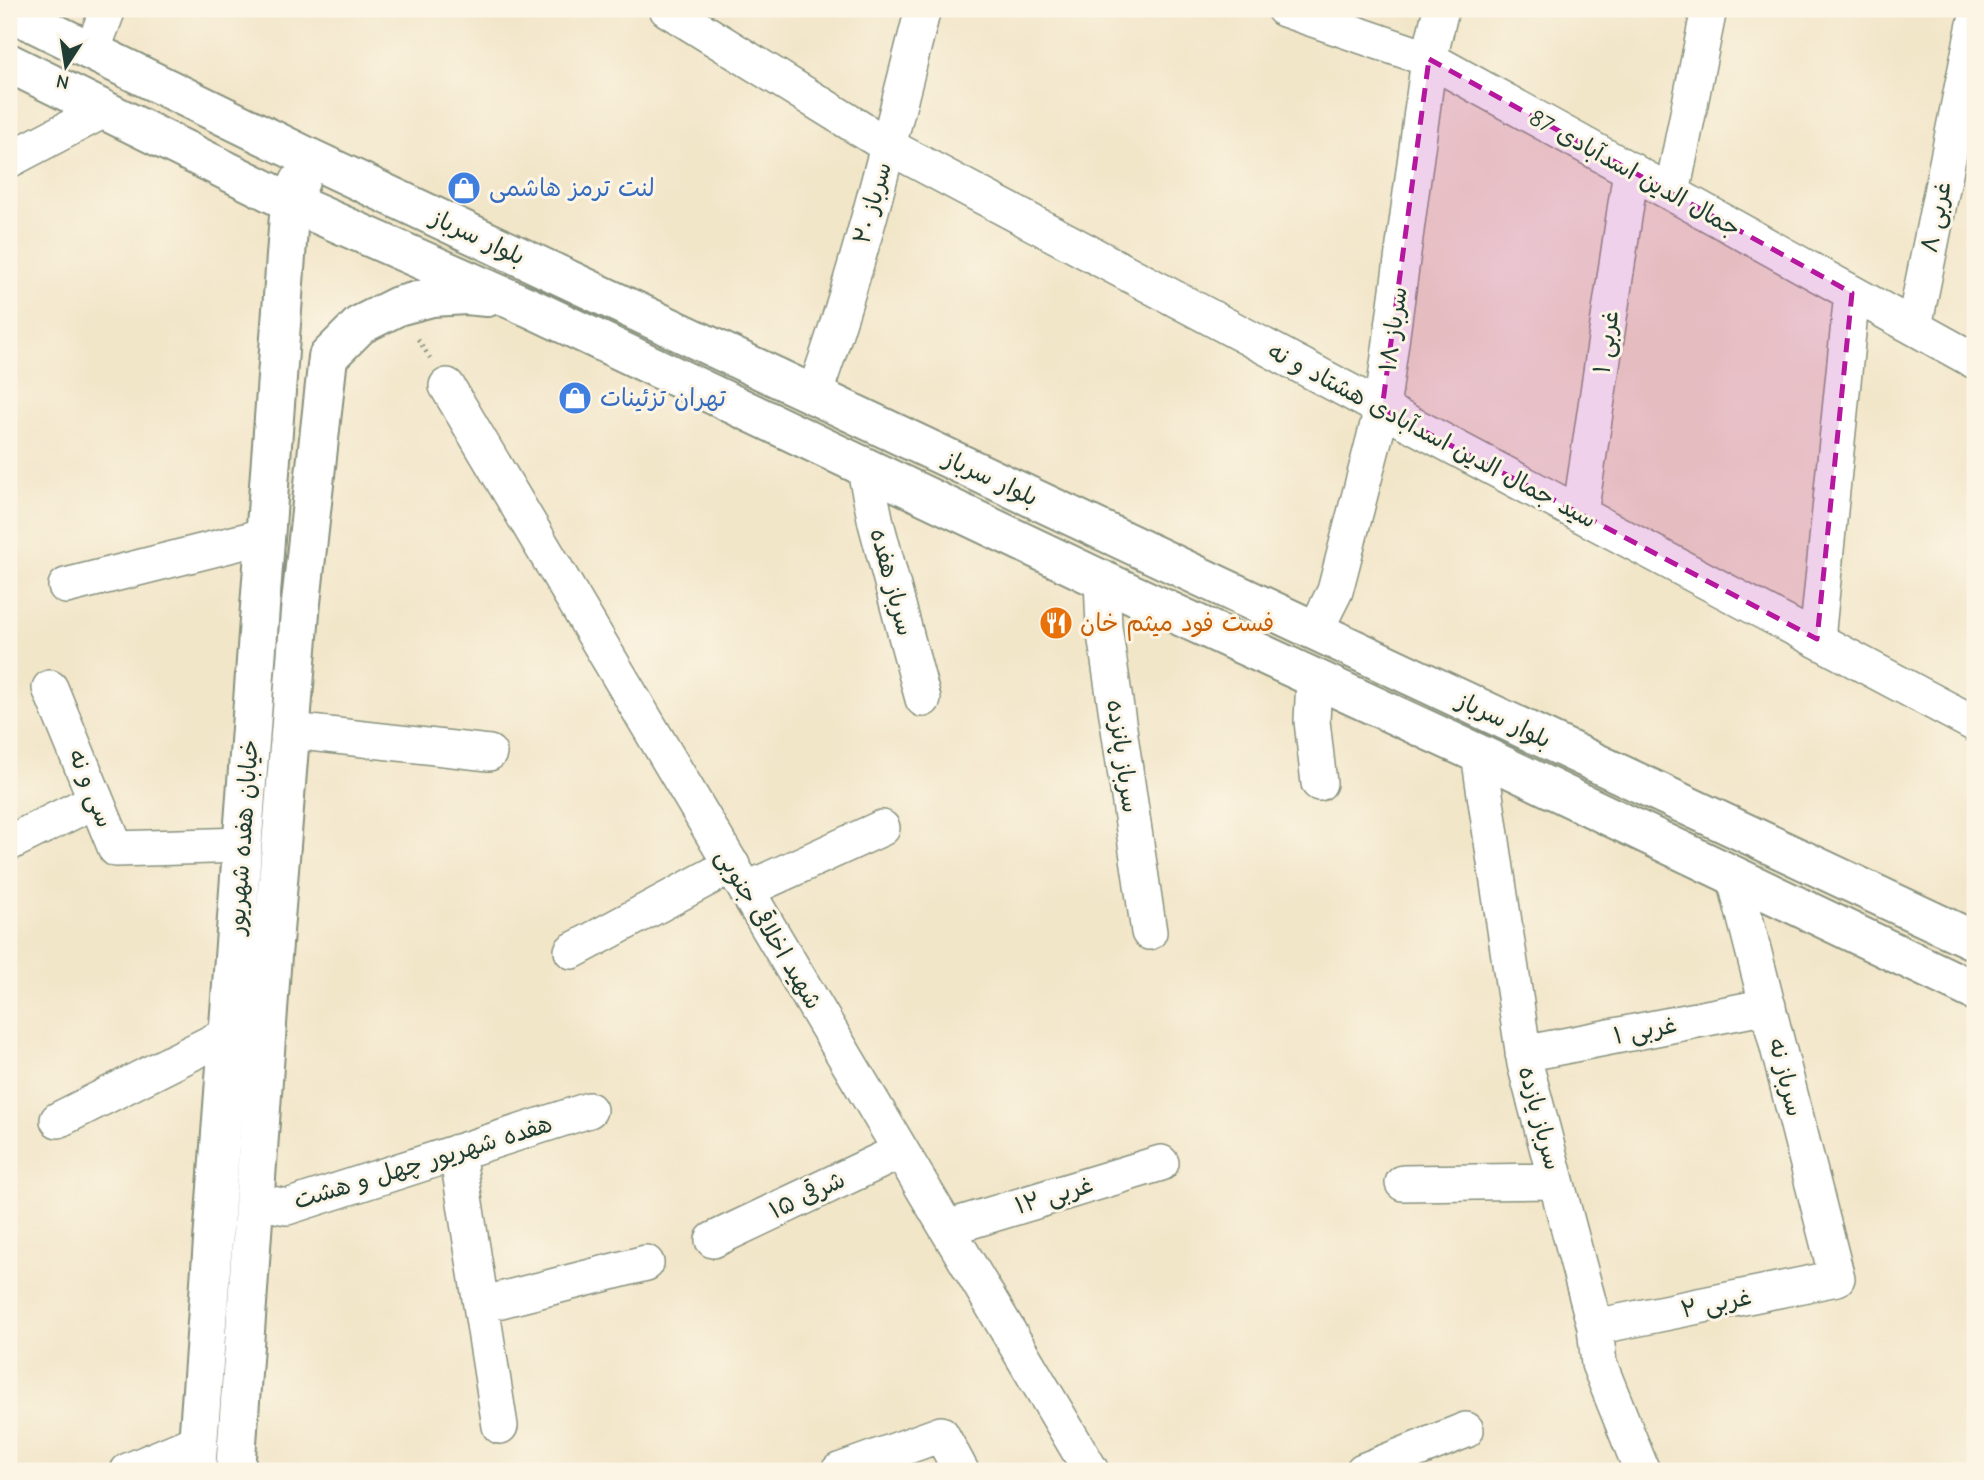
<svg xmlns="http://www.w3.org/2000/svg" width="1984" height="1480" viewBox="0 0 1984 1480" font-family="'Comic Neue','Playpen Sans Arabic',sans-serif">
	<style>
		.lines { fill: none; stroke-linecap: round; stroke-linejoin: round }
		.street-casing { stroke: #88927e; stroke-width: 38 }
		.secondary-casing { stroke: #88927e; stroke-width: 42 }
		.path { stroke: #88927e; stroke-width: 4.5; stroke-dasharray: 2 5; stroke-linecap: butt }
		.street { stroke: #fff; stroke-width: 35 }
		.secondary { stroke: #fff; stroke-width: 38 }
		.marked { fill: #b5179e; fill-opacity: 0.2; stroke: #b5179e; stroke-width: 5; stroke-dasharray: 14 9; stroke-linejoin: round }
		.labels { text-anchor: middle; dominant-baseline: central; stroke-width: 6; stroke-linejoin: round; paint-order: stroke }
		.street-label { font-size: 24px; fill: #1f3d34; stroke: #fcf5e5 }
		.shop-label { font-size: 24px; fill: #366cbe; stroke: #fcf5e5; text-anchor: start }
		.food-label { font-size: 24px; fill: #c56008; stroke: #fcf5e5; text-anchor: start }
	</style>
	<rect width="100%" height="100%" fill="#fcf5e5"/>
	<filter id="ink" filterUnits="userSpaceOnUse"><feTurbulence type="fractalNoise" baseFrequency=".0143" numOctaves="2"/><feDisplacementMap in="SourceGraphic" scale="14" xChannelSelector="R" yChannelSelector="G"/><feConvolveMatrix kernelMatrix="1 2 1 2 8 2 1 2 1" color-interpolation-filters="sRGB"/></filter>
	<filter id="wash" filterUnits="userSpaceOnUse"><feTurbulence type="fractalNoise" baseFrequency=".00686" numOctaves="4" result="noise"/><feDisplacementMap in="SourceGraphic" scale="28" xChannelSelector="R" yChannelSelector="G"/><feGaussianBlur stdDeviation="1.57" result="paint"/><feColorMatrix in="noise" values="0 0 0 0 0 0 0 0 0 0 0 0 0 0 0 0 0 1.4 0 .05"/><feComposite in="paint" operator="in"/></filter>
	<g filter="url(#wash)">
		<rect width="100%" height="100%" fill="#f2e6c9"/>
	</g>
	<g filter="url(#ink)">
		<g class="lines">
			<defs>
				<path id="street" d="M667 9 888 146 1975 724
					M1284 9 1429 59 1975 361
					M92 51 108 9
					M9 160 104 110
					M1672 193 1709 9
					M1914 327 1975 24
					M447 386 1091 1471
					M814 395C859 269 890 138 923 9
					M864 465 876 523 923 699
					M1580 514 1631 170
					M1102 580 1104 627 1149 932
					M66 586 265 536
					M1315 631 1335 591 1382 409 1429 59 1441 9
					M1817 639 1852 293
					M1314 679 1312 721 1319 783
					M50 688 116 849 243 845
					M292 731 489 753
					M1479 754 1525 1064 1595 1327 1599 1364 1642 1471
					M9 843 96 800
					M746 890 882 828
					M572 951 732 865
					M1523 1054 1768 1006
					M58 1120 229 1034
					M457 1152 500 1426
					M1403 1183 1556 1181
					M256 1201 287 1207 589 1110
					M947 1228 1161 1163
					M713 1240 901 1151
					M481 1305 646 1263
					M1595 1327 1837 1278 1734 875
					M128 1471 197 1442
					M839 1471 941 1434 961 1471
					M1363 1471 1466 1430"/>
				<path id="secondary" d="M9 11 310 158 1975 941
					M9 63 290 202 533 309 1102 580 1479 754 1975 991
					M196 1471 290 202 300 181
					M235 1471 271 968 300 612 328 357 360 325 398 306 432 297 466 295 487 297"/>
			</defs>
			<use href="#street" class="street-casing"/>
			<use href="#secondary" class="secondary-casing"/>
			<path class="path" d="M418 339 430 358"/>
			<use href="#street" class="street"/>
			<use href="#secondary" class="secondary"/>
		</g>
	</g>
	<path class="marked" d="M1429 59 1852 293 1817 639 1382 409Z"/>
	<defs>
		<symbol id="shop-disc" viewBox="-11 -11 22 22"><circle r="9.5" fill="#3f7fe0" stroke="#fcf5e5"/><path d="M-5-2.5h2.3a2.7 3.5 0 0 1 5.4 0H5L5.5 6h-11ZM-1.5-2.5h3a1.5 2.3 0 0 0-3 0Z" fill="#fff"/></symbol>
		<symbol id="restaurant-disc" viewBox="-11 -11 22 22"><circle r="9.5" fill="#e8710a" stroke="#fcf5e5"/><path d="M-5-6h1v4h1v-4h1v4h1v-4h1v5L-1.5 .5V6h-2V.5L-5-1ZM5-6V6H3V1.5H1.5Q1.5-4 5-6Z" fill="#fff"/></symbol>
	</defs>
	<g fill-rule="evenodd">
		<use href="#shop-disc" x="445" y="169" width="38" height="38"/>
		<use href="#shop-disc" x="556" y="379" width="38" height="38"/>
		<use href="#restaurant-disc" x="1037" y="604" width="38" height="38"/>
	</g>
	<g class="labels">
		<g class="street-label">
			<text transform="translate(1635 173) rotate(29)">جمال الدین اسدآبادی 87</text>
			<text transform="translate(872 203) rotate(-74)">سرباز ۲۰</text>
			<text transform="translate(1936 217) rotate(-78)">غربی ۸</text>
			<text transform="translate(478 237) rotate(25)">بلوار سرباز</text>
			<text transform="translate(1393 329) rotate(-82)">سرباز ۱۸</text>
			<text transform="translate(1606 342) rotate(-81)">غربی ۱</text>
			<text transform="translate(1432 435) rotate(28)">سید جمال الدین اسدآبادی هشتاد و نه</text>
			<text transform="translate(991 478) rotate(25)">بلوار سرباز</text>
			<text transform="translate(892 582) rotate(75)">سرباز هفده</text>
			<text transform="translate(1504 720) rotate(25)">بلوار سرباز</text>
			<text transform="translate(1123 756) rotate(82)">سرباز پانزده</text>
			<text transform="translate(91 788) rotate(68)">سی و نه</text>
			<text transform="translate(243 837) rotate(-86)">خیابان هفده شهریور</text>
			<text transform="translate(769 929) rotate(59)">شهید اخلاقی جنوبی</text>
			<text transform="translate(1645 1030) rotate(-11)">غربی ۱</text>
			<text transform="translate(1786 1077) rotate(76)">سرباز نه</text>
			<text transform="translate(1540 1118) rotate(75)">سرباز یازده</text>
			<text transform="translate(423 1162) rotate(-17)">هفده شهریور چهل و هشت</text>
			<text transform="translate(807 1195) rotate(-25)">شرقی ۱۵</text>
			<text transform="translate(1054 1195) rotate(-17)">غربی ۱۲</text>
			<text transform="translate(1716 1303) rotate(-11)">غربی ۲</text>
		</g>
		<g class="shop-label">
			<text x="489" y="188">لنت ترمز هاشمی</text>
			<text x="600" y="398">تهران تزئینات</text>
		</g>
		<g class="food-label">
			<text x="1080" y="623">فست فود میثم خان</text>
		</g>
	</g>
	<rect width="1984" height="1480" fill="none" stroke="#fcf5e5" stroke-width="35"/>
	<g transform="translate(66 66) rotate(192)" stroke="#fcf5e5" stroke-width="5" paint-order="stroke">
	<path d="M0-5L12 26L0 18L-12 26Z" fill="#1f3d34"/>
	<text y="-10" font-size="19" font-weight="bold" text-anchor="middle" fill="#1f3d34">N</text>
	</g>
</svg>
